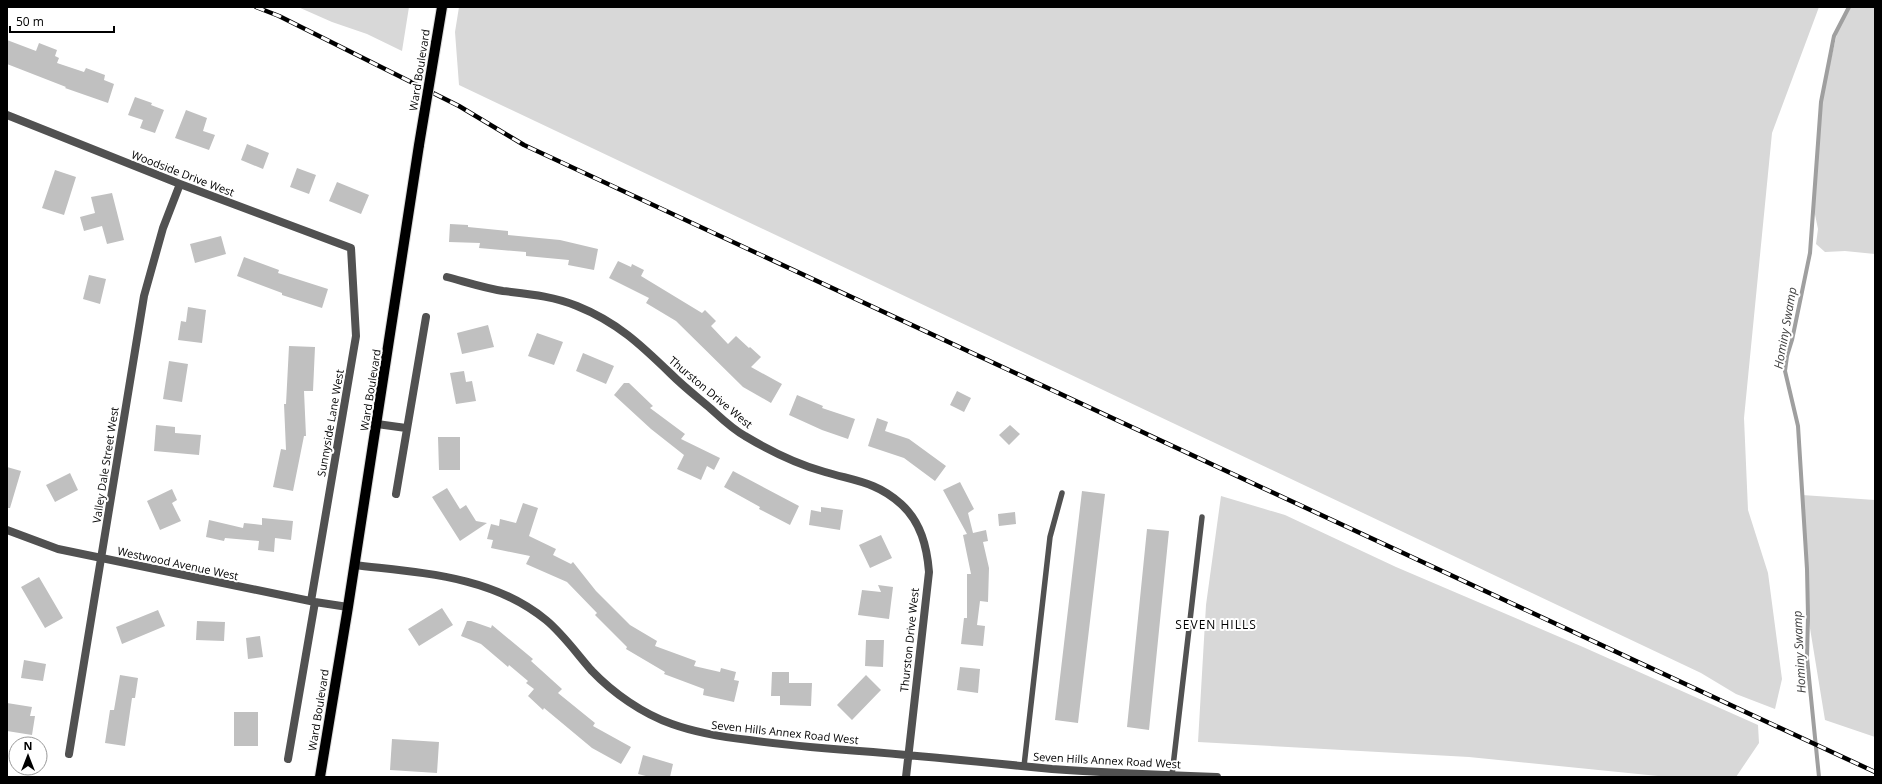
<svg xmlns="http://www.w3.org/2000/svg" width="1882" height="784" viewBox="0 0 1882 784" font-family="'Open Sans',sans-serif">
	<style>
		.green { fill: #d8d8d8 }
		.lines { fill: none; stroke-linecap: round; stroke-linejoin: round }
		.stream { stroke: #9f9f9f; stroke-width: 4 }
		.building { fill: #c0c0c0 }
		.primary-casing { stroke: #dbdbdb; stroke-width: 12 }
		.lane { stroke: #515151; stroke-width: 5.5 }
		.street { stroke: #515151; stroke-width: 8 }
		.primary { stroke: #000; stroke-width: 10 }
		.rail-casing { stroke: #000; stroke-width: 4.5 }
		.rail { stroke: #fff; stroke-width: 3; stroke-dasharray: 9; stroke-linecap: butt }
		.primary-bridge-casing { stroke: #dbdbdb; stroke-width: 12; stroke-linecap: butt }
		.primary-bridge { stroke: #000; stroke-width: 10 }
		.labels { text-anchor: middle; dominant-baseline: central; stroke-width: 4; stroke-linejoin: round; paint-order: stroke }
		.street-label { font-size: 11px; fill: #000; stroke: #fff }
		.water-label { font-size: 12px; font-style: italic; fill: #404040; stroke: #fff }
		.neighbourhood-label { font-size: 12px; letter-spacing: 1px; fill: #000; stroke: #fff }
	</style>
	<rect width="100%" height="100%" fill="#fff"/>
	<path class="green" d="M298 7H409L402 51 367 34 332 22Z
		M459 7H1819L1772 133 1744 418 1748 510 1768 573 1782 679 1775 709 1736 694 1701 673 459 85 455 32Z
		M1849 7H1875V254L1845 251 1825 252 1816 244 1818 229 1813 205 1821 102 1838 29Z
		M1802 495 1875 500V737L1825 720 1808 616Z
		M1221 496 1285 515 1396 567 1583 647 1758 725 1759 743 1736 777H1668L1469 757 1198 742 1206 605Z"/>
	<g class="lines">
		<path class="stream" d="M1819 777 1807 658 1808 616 1807 569 1798 426 1785 371 1787 356 1792 340 1810 253 1821 102 1834 36 1849 7"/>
	</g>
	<path class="building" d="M7 40 36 51 39 43 57 50 55 56 59 58 57 63 84 72 86 68 105 75 104 80 114 84 108 103 65 88 66 87 7 64Z
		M135 97 152 103 151 105 164 110 155 133 140 128 143 120 128 115Z
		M186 110 207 118 203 131 215 135 209 150 175 138Z
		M247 144 269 153 263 169 241 160Z
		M297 168 316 175 309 194 290 187Z
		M55 170 76 177 64 215 42 208Z
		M337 182 369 195 361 214 329 201Z
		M112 193 124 240 107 244 102 226 84 231 80 217 95 213 91 197Z
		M450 224 468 225V227L508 231V235L560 240 598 249 594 270 568 265 569 260 526 256V252L479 248 480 243 449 242Z
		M221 236 226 254 195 263 190 244Z
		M244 257 279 270 278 273 328 289 322 308 282 295V293L237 276Z
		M618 261 631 267 632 264 644 270 641 276 702 313 705 310 716 321 711 326 728 344 736 336 749 348 750 347 761 357 751 367 782 384 771 403 743 387 676 321 646 303 649 298 609 278Z
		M89 275 106 279 100 304 83 299Z
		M188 307 206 310 202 343 178 340 181 321 186 322Z
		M488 325 494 347 462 354 457 333Z
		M537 333 563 342 554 365 528 356Z
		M289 346 315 347 313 391H304L306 436H304L293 491 273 487 281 449 286 450 284 404H286Z
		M583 353 614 366 606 384 576 371Z
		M169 361 188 364 182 402 163 399Z
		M464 371 466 382 472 381 476 401 456 404 450 373Z
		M624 383H629L653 406 650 408 685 434 681 439 720 458 714 470 707 466 701 480 677 469 684 455 651 429 614 395Z
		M957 391 971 398 964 412 950 405Z
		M797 395 823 406 822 408 855 419 848 439 822 430 789 415Z
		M877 418 888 422 885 431 909 439 946 466 935 481 904 458 868 446Z
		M156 425 175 427V433L201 435 199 455 154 451Z
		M1010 425 1020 434 1009 445 999 435Z
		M438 437H460V470H439Z
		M7 467 21 471 10 508H7Z
		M733 471 799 506 790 525 759 509 760 507 724 487Z
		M70 473 78 490 55 502 46 485Z
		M960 482 974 509 968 513 973 533 986 530 988 541 983 542 989 568 988 602 980 601 977 625 985 626 983 646 961 644 964 618H967V574H971L963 535 967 534 943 490Z
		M447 488 460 509 466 505 476 521 487 523 460 541 432 497Z
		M172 489 177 500 172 503 181 521 160 530 147 501Z
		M1082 491 1105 494 1078 723 1055 720Z
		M523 503 538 508 529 536 556 549 553 555 571 564 573 562 596 591 630 625 657 641 655 646 696 661 694 666 720 672 721 668 736 672 734 680 739 681 734 702 703 695 704 689 664 674 665 672 626 649 627 647 595 615 597 613 567 582 526 564 530 556 491 548 493 540 487 539 491 524 499 526 500 519 516 523Z
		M821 507 843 510 840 530 809 525 811 510 821 512Z
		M1015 512 1016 524 999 526 998 514Z
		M262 518 293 521 291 540 275 538 274 552 258 550 259 541 225 538 224 541 206 537 209 520 243 528 244 523 262 525Z
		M1147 529 1169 531 1149 730 1127 727Z
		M881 535 892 558 870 568 859 545Z
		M39 577 63 618 45 628 21 587Z
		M878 585 893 587 889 619 858 615 862 590 881 592Z
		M442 608 453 625 419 646 408 629Z
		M158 610 165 626 122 644 116 627Z
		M197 621 225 622 224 641 196 640Z
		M467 621H471L491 628 492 625 533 659 531 661 562 689 558 693 595 723 593 726 631 747 621 764 592 748 544 708 543 710 528 696 534 689 526 683 528 681 509 665 508 667 481 644 461 636Z
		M260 636 263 657 248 659 246 638Z
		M866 640H884L883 667 865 666Z
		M24 660 46 664 43 681 21 678Z
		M960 667 980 669 978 693 957 690Z
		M772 672H789V683H812L811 706 780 705V696H771Z
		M120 675 138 678 135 698H132L125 746 105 743 110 710H114Z
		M866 675 881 690 852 720 837 705Z
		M7 703 32 707 30 716H35L32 735 7 731Z
		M234 712H258V746H234Z
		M392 739 439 742 437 773 390 770Z
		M643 755 673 764 670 777H650L638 774Z"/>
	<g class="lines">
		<defs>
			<path id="primary" d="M436 43 442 7
				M320 777 348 607 419 145"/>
		</defs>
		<use href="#primary" class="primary-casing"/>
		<path class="lane" d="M1024 766 1050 537 1062 493
			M1172 775 1202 517"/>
		<path class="street" d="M7 115 180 184 351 248 356 336 311 601
			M447 277C466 282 484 288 503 291 528 294 553 296 577 306 617 322 641 345 671 374 683 386 697 397 710 408 721 418 732 429 745 436 770 451 796 464 825 472 855 481 877 482 901 504 921 522 927 547 929 572L906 777
			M377 424 406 428
			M396 494 426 317
			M7 530 58 549 315 602 348 607
			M354 565C421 573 491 575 546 620 563 634 577 654 592 671 613 693 643 714 672 724 697 733 722 737 749 740 790 746 831 749 873 752 932 757 992 763 1052 769 1107 773 1162 775 1217 777
			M69 754 144 296 163 228 180 184
			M288 759 315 602"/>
		<use href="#primary" class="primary"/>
		<defs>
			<path id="rail" d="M256 7 279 16 459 106 524 145 1875 772"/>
		</defs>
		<use href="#rail" class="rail-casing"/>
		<use href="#rail" class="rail"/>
		<defs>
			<path id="primary-bridge" d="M419 145 436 43"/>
		</defs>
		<use href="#primary-bridge" class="primary-bridge-casing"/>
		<use href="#primary-bridge" class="primary-bridge"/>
	</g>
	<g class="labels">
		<g class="street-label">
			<text transform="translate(419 70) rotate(-81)">Ward Boulevard</text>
			<text transform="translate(183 173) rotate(21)">Woodside Drive West</text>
			<text transform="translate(370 390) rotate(-81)">Ward Boulevard</text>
			<text transform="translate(711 392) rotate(40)">Thurston Drive West</text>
			<text transform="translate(330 423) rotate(-80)">Sunnyside Lane West</text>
			<text transform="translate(105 465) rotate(-81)">Valley Dale Street West</text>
			<text transform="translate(178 563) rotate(12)">Westwood Avenue West</text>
			<text transform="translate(909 640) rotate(-84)">Thurston Drive West</text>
			<text transform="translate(318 710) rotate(-81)">Ward Boulevard</text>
			<text transform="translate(785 732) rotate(6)">Seven Hills Annex Road West</text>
			<text transform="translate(1107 760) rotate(3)">Seven Hills Annex Road West</text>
		</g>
		<g class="water-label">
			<text transform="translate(1785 328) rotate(-80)">Hominy Swamp</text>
			<text transform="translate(1799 652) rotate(-93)">Hominy Swamp</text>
		</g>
		<g class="neighbourhood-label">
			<text x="1216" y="624">SEVEN HILLS</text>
		</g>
	</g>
	<rect width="1882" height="784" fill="none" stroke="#000000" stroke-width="16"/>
	<g transform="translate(28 756)"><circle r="19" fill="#ffffff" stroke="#999999"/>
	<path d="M0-3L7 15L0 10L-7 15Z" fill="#000000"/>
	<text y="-6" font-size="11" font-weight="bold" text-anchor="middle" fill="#000000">N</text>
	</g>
	<path d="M10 26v6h104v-6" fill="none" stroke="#000000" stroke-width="2"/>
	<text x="16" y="26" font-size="12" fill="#000000" stroke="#ffffff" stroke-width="3" paint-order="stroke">50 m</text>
</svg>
